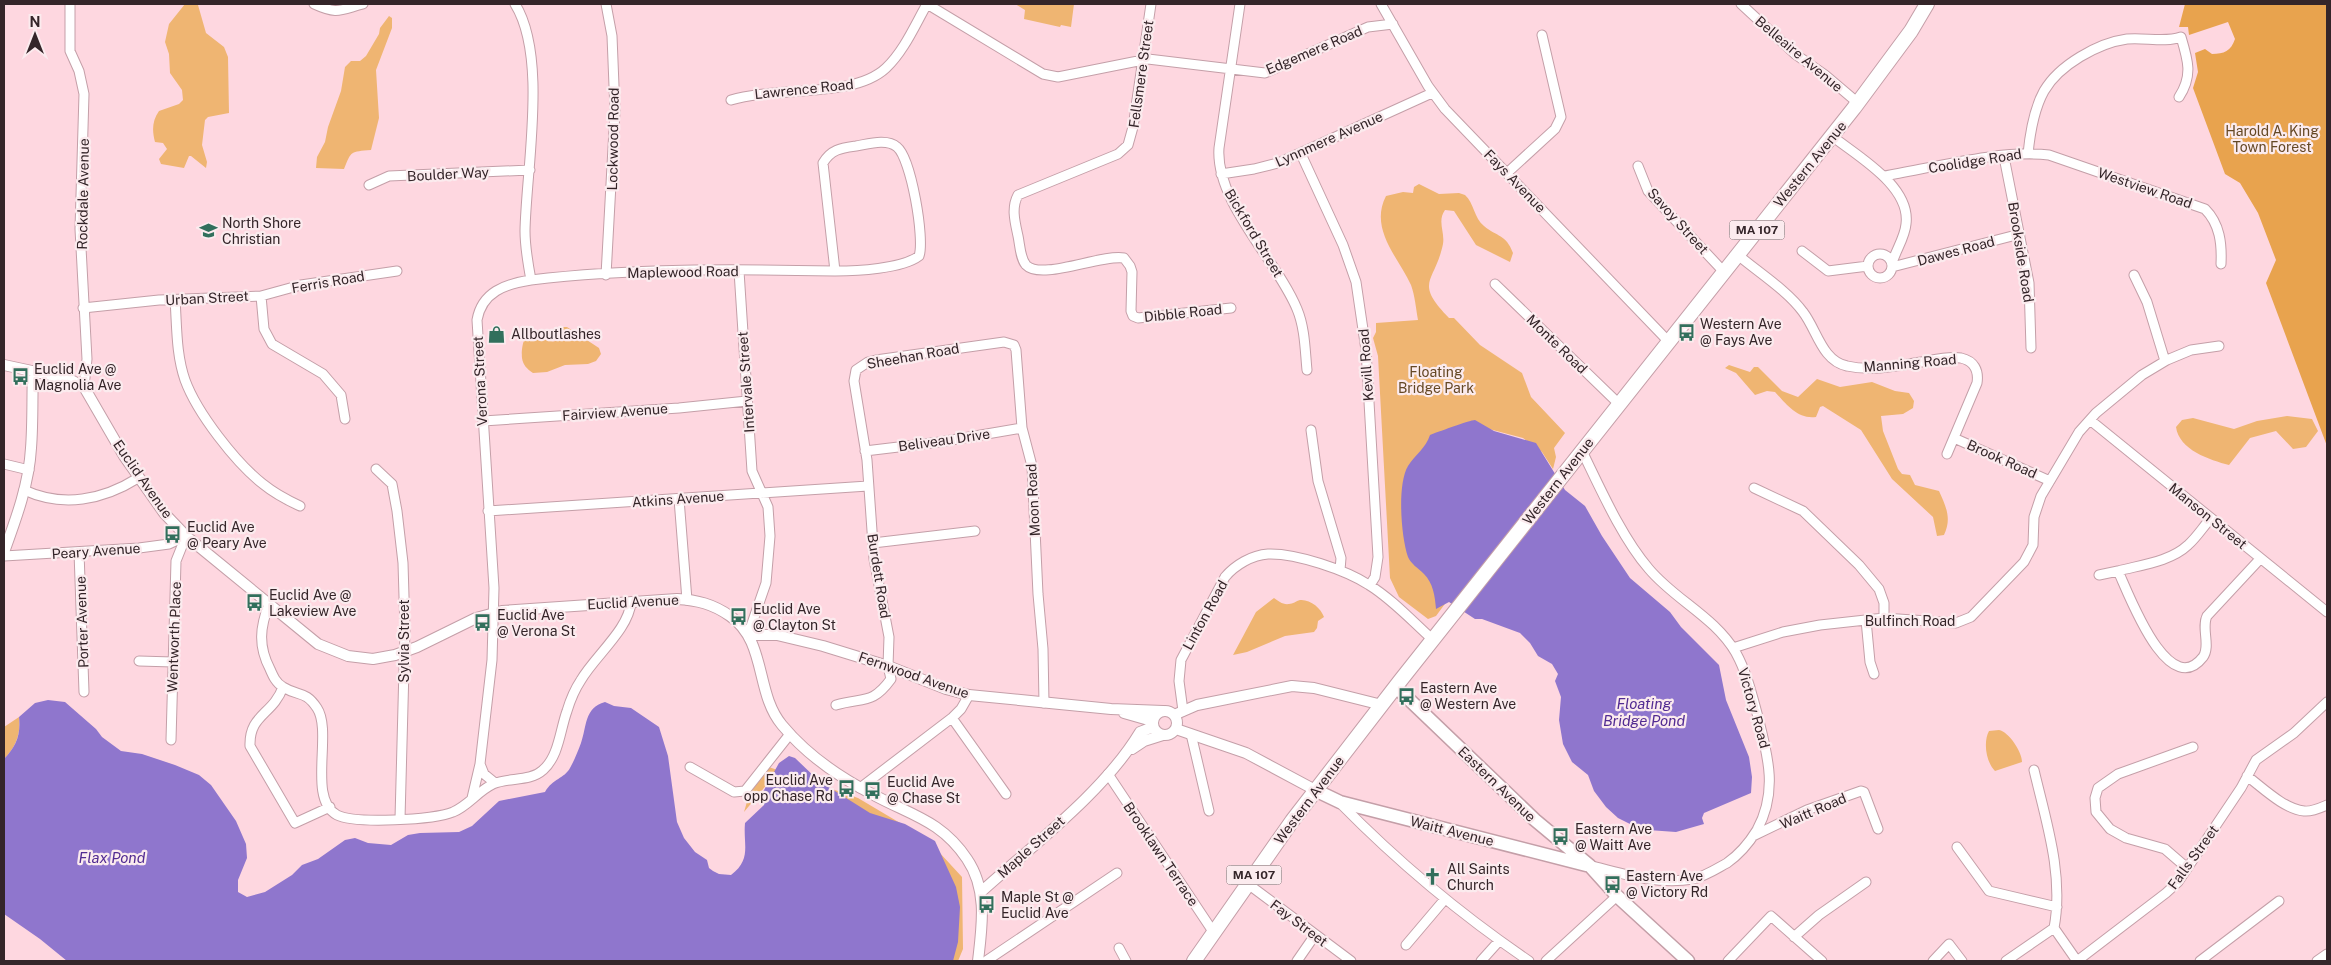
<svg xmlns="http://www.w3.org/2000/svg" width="2331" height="965" viewBox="0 0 2331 965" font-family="'Public Sans',sans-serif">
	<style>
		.green { fill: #efb572 }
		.forest { fill: #e8a34e }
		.water { fill: #8f76cd }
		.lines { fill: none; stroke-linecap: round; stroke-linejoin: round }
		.minor-casing { stroke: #c49fa8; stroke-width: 11 }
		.tertiary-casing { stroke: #c49fa8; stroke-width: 12 }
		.secondary-casing { stroke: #c49fa8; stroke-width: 15 }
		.primary-casing { stroke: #c49fa8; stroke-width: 16 }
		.minor { stroke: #fff; stroke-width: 9 }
		.tertiary { stroke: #fff; stroke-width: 10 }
		.secondary { stroke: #fff; stroke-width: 12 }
		.primary { stroke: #fff; stroke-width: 14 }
		.labels { text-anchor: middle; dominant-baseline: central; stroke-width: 4.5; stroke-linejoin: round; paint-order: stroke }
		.shield { fill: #fbebee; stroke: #706064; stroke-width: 1 }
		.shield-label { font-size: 12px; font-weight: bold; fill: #342529 }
		.street-label { font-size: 14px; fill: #342529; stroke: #fbebee }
		.park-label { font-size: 14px; fill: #654825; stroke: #fbebee }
		.poi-label { font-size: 14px; fill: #342529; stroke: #fbebee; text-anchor: start }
		.water-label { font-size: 15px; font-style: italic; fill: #522b92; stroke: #fbebee }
	</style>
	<rect width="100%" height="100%" fill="#fed7e0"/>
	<path class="green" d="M185 4 198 5 206 33 224 47 228 57 229 113 208 117 205 120 202 145 207 162 206 168 191 156H189L184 168 161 164 159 159 167 149 163 143 155 142C152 131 152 121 159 111L179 104 183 100 182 90 170 73 169 54 165 42 169 24Z
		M1015 4H1074L1071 27 1061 25 1060 27 1024 19 1025 10Z
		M389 16 392 18V28L376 70 379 118 371 150C350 152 352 150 344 169L316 168 317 157 325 142 328 127 341 91 345 67 351 61H360L366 56 379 34 380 28Z
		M1419 184 1439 194 1459 193 1465 195C1474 203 1474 218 1484 226 1497 237 1506 234 1513 253L1510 262 1476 245 1454 211 1445 210C1437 221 1445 232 1443 244 1435 283 1413 281 1449 318H1454L1480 345 1522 373 1531 397 1565 433 1554 448 1556 457 1553 469 1542 452 1523 438 1489 429 1443 435 1421 451 1408 467 1405 477 1450 597 1436 616 1428 619 1399 597 1390 578 1378 356 1373 338 1376 332V323L1418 320C1416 309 1415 296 1411 285 1398 257 1369 229 1386 196L1403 192 1413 193 1414 187Z
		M560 327H567L599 348 601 354 596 361 588 364 565 365 547 372 533 373C527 369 523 365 522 358 521 348 524 328 538 331 544 333 545 339 551 341 554 342 556 341 558 339Z
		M1729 365 1750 372 1754 367H1758L1782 391 1798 397 1817 379 1840 387 1872 382 1895 391 1909 393 1914 401 1913 408 1903 414 1881 416 1883 431 1898 469 1902 474 1910 475 1915 485 1939 491C1946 507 1952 518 1944 535L1937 536 1933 517 1892 479 1861 430 1823 406 1820 407 1816 417C1798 420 1785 403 1775 392L1767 391 1755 395 1736 373 1725 368Z
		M2287 416 2312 419 2318 431 2306 447 2293 449 2276 431 2250 438 2229 465C2210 460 2179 450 2176 427L2182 420 2193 418 2234 429 2257 421Z
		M1274 598C1278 601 1283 605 1289 604 1293 604 1296 601 1300 600 1310 599 1321 608 1324 617L1318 621 1317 628 1314 632 1285 636 1247 652 1233 655 1256 612Z
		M19 717C21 734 16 747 4 759V727Z
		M1999 730C2009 732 2022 752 2022 762L1995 771C1986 762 1983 742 1989 731Z
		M763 765 858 798 927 839 962 877 963 949 958 961H936L778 771 744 812 754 778Z"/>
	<path class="forest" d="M2185 4H2327V446L2266 283 2276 260 2258 213 2240 183 2225 174 2193 88 2198 72 2195 53 2205 49 2212 54C2224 54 2231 51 2235 39L2228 22 2189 35 2188 27H2179Z"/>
	<path class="water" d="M1475 420 1494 431 1536 443 1565 490 1585 506 1602 536 1630 578 1670 612 1681 627 1719 665 1726 700 1749 757 1752 777 1751 793 1704 813 1702 818 1704 824 1676 832 1648 830 1638 828 1618 818 1606 807 1594 791 1588 775 1572 762 1563 744 1559 720 1561 697 1555 681 1558 674 1552 664 1538 656 1530 643 1520 633 1482 619H1475L1449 602 1436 609C1435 596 1433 583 1424 574 1418 568 1411 564 1408 557 1401 537 1397 484 1408 466 1415 455 1426 448 1430 435 1435 433 1470 420 1475 420Z
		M48 700 65 702 96 729 102 737 121 751 142 754 175 765 199 775 211 785 236 821 246 844 247 858 238 880V892L247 897 265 892 292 875 302 865 318 859 345 840 355 838 368 843 391 845 408 835 420 833 459 832 472 826 499 801 545 792C553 778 564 779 570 768 574 761 578 751 581 743 587 726 584 708 605 702L614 706 631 708 659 727 668 756 677 822 684 838 695 852 707 860 709 868 713 871 719 874 731 875C752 859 743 845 745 823L764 805 763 792 779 763 789 756 795 758 819 781 870 813 905 824 935 841 956 887 960 907 958 942 953 961H67L40 939 4 914V759C16 747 21 735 19 717L35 703Z"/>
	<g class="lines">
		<defs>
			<path id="minor" d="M70 4V51L79 71 84 94 80 229 87 359 84 387
				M314 4C338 15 340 10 363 4
				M606 4 612 36 615 111 606 275
				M927 4 1043 74 1058 77 1148 59 1265 73 1368 27 1393 24
				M1151 4 1133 127 1128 145 1118 154 1018 195C1011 208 1015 222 1018 236 1020 245 1020 258 1026 265 1041 281 1101 254 1124 258L1130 266 1132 272 1131 311 1133 316 1138 318 1231 308
				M1240 4 1219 148C1215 202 1277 260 1297 309 1305 328 1305 350 1307 370
				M1381 4 1428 86 1445 109 1669 342
				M1741 4 1795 54 1825 75 1858 103
				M731 100C776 86 853 99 886 68 904 51 915 25 927 4
				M1832 136C1857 156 1911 186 1906 224 1905 237 1896 250 1892 263
				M1301 154 1343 245 1356 282 1366 350 1378 557 1375 577 1370 585
				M2028 154C2030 133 2034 109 2044 91 2059 65 2098 43 2127 39 2144 37 2165 43 2181 37 2188 60 2193 76 2179 97
				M2004 157 2029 283 2031 348
				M1638 166 1648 191 1724 272
				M1507 173 1555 129 1561 117 1542 35
				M1221 174 1254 169 1278 163 1432 93
				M1884 176C1931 168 2003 149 2049 155L2205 209C2220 224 2222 244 2221 264
				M369 185 389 176 530 170
				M1802 251 1828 271 1868 266
				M1868 266a12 12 0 1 1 24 0a12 12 0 1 1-24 0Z
				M1738 255C1758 272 1788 291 1803 312 1817 330 1822 361 1847 366 1873 372 1901 365 1927 361 1937 359 1950 356 1961 358 1974 361 1979 370 1977 383L1947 454
				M1892 267 2020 234
				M739 271 752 471 768 507 770 536 766 583 748 635
				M2134 275 2147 302 2165 361
				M531 280C631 268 735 269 835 271L823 163C831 149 842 148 856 146 868 144 887 138 897 147 911 158 925 239 919 256 902 269 856 271 835 271
				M1495 284 1619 404
				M261 296 301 285 397 271
				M175 300C177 327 176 354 185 380 197 413 236 463 263 484 274 493 287 500 300 506
				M83 308 159 300 261 296 264 329 272 344 323 374 341 395 345 419
				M2090 420 2327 612
				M483 421 679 408 747 401
				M1311 430 1318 481 1341 558 1340 570
				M1954 438 2050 481
				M865 451 940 442 1022 428
				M1582 451C1600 488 1622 538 1649 569 1675 600 1715 617 1736 653 1747 673 1752 695 1758 717 1768 756 1778 792 1757 830 1749 843 1740 854 1727 863 1716 869 1706 876 1693 879 1657 885 1623 874 1589 865
				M4 464 29 470
				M376 469 392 484 397 511 403 563 405 630 400 819
				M1754 488 1803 511 1859 565 1879 589 1884 603V618
				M24 490C63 508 103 500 138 478
				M679 499 687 600
				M488 511 868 486
				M2211 518C2203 527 2197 537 2188 545 2170 562 2140 565 2118 571 2128 592 2168 702 2203 657 2211 646 2201 628 2207 616L2260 559
				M873 543 975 531
				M79 552 84 692
				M4 556 139 548 169 544 186 536
				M2099 575 2118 571
				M269 604C260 627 258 646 270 669 273 676 276 683 283 687 299 697 305 690 317 708 333 732 307 799 337 815 354 824 435 820 453 812 468 806 478 791 493 784 509 777 530 782 543 770 559 756 560 730 567 711 570 701 575 689 581 680 595 656 629 629 631 602
				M1866 620 1870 662 1874 674
				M1733 648 1783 632 1820 625 1884 618 1956 623 1971 617 2024 562 2033 545 2034 517 2041 496 2079 432 2096 413 2142 375 2167 360 2191 350 2219 346
				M139 661 173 662
				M283 687C273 715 249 714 250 746L295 823 330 807
				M836 705C864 697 872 705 891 679L888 666 889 637 874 559 867 460 854 381 856 370 868 362 876 360 1004 342 1014 345 1016 350 1022 428 1032 466 1038 594 1043 649 1044 703
				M1183 711 1179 681 1181 660 1225 577C1235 565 1252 555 1268 554 1296 553 1346 570 1369 585 1392 599 1412 621 1432 639
				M952 718 1006 794
				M1191 734 1209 811
				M171 740 176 561 186 536
				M480 764 484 774 495 783
				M690 767 734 792 745 791 790 734
				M2034 770C2046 821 2064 875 2054 928L2077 961
				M1108 774 1214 933
				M2247 776C2263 788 2284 809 2304 811 2312 812 2320 808 2327 805
				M860 788 953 717 961 709 969 695
				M472 798 480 764 492 660 494 588 477 320C482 292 505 284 531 280 528 264 525 247 525 231 526 169 548 57 515 4
				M1340 803C1398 862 1460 914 1529 961
				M1753 836 1807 810 1861 791 1864 792 1878 829
				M1957 847 1989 891 2057 907
				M2187 868 2165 849 2126 838 2110 829 2096 812 2095 798 2098 788 2118 774 2193 747
				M1248 884 1351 961
				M1794 937 1819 915 1866 882
				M1406 945 1445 899
				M1119 948 1126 961
				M986 961 1117 873
				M1297 961 1315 935
				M1481 961 1499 941
				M1546 961 1617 896
				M1728 961 1771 916 1822 961
				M1933 961 1949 944 1962 961
				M2006 961 2054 928
				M2077 961 2166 893 2178 882 2241 788 2256 760 2294 733 2327 702
				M2200 961 2279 901
				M2317 961 2327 954"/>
			<path id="tertiary" d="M4 365 69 379 84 387 124 456 164 513 186 536 318 644 348 656 373 659 395 655 417 647 476 618 502 611 677 599C697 600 713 604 730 616 767 641 755 693 782 725 806 754 839 777 872 794 910 815 941 820 967 859 988 890 982 926 978 961
				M4 552C16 519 29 484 31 448 33 423 32 396 33 371
				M748 635H777L823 646 888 666 946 689 969 695 1111 709 1163 711
				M1153 723a12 12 0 1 1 24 0a12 12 0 1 1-24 0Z
				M1124 713 1152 721
				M1174 715 1197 705 1292 686 1314 688 1382 705
				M1176 729 1246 753 1317 791
				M1132 749 1144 741 1163 735
				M981 892C1033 845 1104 792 1140 732L1153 727"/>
			<path id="secondary" d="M1396 687 1535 820 1589 865 1617 896 1688 961
				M1317 791 1340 802 1586 865"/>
			<path id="primary" d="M1194 961 1292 821 1400 681 1854 108 1911 31 1927 4"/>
		</defs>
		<use href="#minor" class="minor-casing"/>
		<use href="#tertiary" class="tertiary-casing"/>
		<use href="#secondary" class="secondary-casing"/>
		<use href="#primary" class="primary-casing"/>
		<use href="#minor" class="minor"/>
		<use href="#tertiary" class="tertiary"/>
		<use href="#secondary" class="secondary"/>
		<use href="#primary" class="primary"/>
	</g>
	<defs>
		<symbol id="school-bare" viewBox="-9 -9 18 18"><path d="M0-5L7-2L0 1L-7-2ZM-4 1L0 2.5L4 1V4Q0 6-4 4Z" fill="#326f5c" stroke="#fbebee" stroke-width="2.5" paint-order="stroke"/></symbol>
		<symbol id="bus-bare" viewBox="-9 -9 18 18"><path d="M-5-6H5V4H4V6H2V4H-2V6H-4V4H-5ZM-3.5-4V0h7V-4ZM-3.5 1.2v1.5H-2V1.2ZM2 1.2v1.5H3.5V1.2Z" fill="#326f5c" stroke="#fbebee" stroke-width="2.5" paint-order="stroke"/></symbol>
		<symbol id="shop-bare" viewBox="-9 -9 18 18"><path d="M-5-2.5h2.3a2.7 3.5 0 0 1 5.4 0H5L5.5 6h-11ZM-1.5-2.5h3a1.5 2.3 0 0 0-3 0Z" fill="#326f5c" stroke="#fbebee" stroke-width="2.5" paint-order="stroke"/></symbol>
		<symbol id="church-bare" viewBox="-9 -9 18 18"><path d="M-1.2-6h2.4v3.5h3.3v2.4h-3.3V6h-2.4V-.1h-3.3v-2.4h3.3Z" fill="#326f5c" stroke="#fbebee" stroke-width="2.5" paint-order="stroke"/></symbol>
	</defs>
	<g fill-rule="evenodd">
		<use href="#school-bare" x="196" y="218" width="25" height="25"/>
		<use href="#bus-bare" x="1674" y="320" width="25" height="25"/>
		<use href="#shop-bare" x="484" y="322" width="25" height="25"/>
		<use href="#bus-bare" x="8" y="364" width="25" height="25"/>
		<use href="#bus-bare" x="160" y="522" width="25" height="25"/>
		<use href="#bus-bare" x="242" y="590" width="25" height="25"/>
		<use href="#bus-bare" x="726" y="604" width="25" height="25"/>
		<use href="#bus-bare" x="470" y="610" width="25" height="25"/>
		<use href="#bus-bare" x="1394" y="684" width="25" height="25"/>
		<use href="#bus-bare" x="834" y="776" width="25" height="25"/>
		<use href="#bus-bare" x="860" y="778" width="25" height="25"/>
		<use href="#bus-bare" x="1548" y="824" width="25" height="25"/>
		<use href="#church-bare" x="1420" y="864" width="25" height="25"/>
		<use href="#bus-bare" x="1600" y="872" width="25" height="25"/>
		<use href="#bus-bare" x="974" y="892" width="25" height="25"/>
	</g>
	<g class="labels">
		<g class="shield">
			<rect x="1729.5" y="220.5" width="55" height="19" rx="4"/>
			<rect x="1226.5" y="865.5" width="55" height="19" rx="4"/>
		</g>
		<g class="shield-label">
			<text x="1757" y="230">MA 107</text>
			<text x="1254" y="875">MA 107</text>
		</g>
		<g class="street-label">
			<text transform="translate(1314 50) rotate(-23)">Edgemere Road</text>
			<text transform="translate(1799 54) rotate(40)">Belleaire Avenue</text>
			<text transform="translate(1141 74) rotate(-82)">Fellsmere Street</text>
			<text transform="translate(804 89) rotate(-6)">Lawrence Road</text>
			<text transform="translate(613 139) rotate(-89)">Lockwood Road</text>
			<text transform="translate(1329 139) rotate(-24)">Lynnmere Avenue</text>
			<text transform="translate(1975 161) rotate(-9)">Coolidge Road</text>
			<text transform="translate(1810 164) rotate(-51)">Western Avenue</text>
			<text transform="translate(448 174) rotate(-3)">Boulder Way</text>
			<text transform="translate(1515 181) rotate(46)">Fays Avenue</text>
			<text transform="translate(2145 188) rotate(19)">Westview Road</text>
			<text transform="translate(83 194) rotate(-89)">Rockdale Avenue</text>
			<text transform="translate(1678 221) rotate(48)">Savoy Street</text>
			<text transform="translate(1254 233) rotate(59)">Bickford Street</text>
			<text transform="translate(1956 251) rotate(-15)">Dawes Road</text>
			<text transform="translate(2021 252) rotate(81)">Brookside Road</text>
			<text transform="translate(683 272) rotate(-1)">Maplewood Road</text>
			<text transform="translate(328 282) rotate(-10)">Ferris Road</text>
			<text transform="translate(207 298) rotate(-3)">Urban Street</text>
			<text transform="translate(1183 313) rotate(-6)">Dibble Road</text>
			<text transform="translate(1557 344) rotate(44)">Monte Road</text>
			<text transform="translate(913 356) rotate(-10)">Sheehan Road</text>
			<text transform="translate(1910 363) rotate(-5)">Manning Road</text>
			<text transform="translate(1366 365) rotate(-94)">Kevill Road</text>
			<text transform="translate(480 381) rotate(-93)">Verona Street</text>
			<text transform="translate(746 382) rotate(-94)">Intervale Street</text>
			<text transform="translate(615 412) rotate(-4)">Fairview Avenue</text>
			<text transform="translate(944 440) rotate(-8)">Beliveau Drive</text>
			<text transform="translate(2002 459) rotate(24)">Brook Road</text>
			<text transform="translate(143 479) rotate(55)">Euclid Avenue</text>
			<text transform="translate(1558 481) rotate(-52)">Western Avenue</text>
			<text transform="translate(678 499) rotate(-4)">Atkins Avenue</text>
			<text transform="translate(1033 500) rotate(-93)">Moon Road</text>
			<text transform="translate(2208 516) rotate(39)">Manson Street</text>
			<text transform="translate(96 551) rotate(-4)">Peary Avenue</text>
			<text transform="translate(879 576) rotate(81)">Burdett Road</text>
			<text transform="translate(633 602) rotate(-3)">Euclid Avenue</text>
			<text transform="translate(1205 615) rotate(-61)">Linton Road</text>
			<text x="1910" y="621">Bulfinch Road</text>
			<text transform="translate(82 622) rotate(-92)">Porter Avenue</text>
			<text transform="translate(174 637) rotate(-88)">Wentworth Place</text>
			<text transform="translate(404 641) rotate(-90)">Sylvia Street</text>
			<text transform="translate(914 675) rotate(19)">Fernwood Avenue</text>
			<text transform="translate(1754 708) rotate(74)">Victory Road</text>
			<text transform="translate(1497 784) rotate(44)">Eastern Avenue</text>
			<text transform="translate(1309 800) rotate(-53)">Western Avenue</text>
			<text transform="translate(1813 811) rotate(-23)">Waitt Road</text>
			<text transform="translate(1452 831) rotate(14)">Waitt Avenue</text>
			<text transform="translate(1031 847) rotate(-42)">Maple Street</text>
			<text transform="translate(1161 854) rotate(56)">Brooklawn Terrace</text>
			<text transform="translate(2193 857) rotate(-54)">Falls Street</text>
			<text transform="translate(1299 923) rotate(37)">Fay Street</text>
		</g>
		<g class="park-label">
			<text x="2272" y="131">Harold A. King<tspan x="2272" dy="16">Town Forest</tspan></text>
			<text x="1436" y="372">Floating<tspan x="1436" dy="16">Bridge Park</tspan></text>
		</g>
		<g class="poi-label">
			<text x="222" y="223">North Shore<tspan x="222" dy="16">Christian</tspan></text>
			<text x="1700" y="324">Western Ave<tspan x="1700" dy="16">@ Fays Ave</tspan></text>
			<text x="511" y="334">Allboutlashes</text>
			<text x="34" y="369">Euclid Ave @<tspan x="34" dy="16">Magnolia Ave</tspan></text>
			<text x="187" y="527">Euclid Ave<tspan x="187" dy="16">@ Peary Ave</tspan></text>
			<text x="269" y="595">Euclid Ave @<tspan x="269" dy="16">Lakeview Ave</tspan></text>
			<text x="753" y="609">Euclid Ave<tspan x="753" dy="16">@ Clayton St</tspan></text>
			<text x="497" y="615">Euclid Ave<tspan x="497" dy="16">@ Verona St</tspan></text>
			<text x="1420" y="688">Eastern Ave<tspan x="1420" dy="16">@ Western Ave</tspan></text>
			<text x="833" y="780" text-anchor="end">Euclid Ave<tspan x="833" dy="16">opp Chase Rd</tspan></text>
			<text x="887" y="782">Euclid Ave<tspan x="887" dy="16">@ Chase St</tspan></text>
			<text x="1575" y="829">Eastern Ave<tspan x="1575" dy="16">@ Waitt Ave</tspan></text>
			<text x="1447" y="869">All Saints<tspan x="1447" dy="16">Church</tspan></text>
			<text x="1626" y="876">Eastern Ave<tspan x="1626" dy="16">@ Victory Rd</tspan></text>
			<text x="1001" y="897">Maple St @<tspan x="1001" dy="16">Euclid Ave</tspan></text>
		</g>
		<g class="water-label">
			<text x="1644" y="703">Floating<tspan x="1644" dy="17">Bridge Pond</tspan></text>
			<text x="112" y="857">Flax Pond</text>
		</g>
	</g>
	<rect width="2331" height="965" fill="none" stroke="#342529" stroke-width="10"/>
	<g transform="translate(35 35)" stroke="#fbebee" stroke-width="4" paint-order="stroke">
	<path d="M0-4L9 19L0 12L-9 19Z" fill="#342529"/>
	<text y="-8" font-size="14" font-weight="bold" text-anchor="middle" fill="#342529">N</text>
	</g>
</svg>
